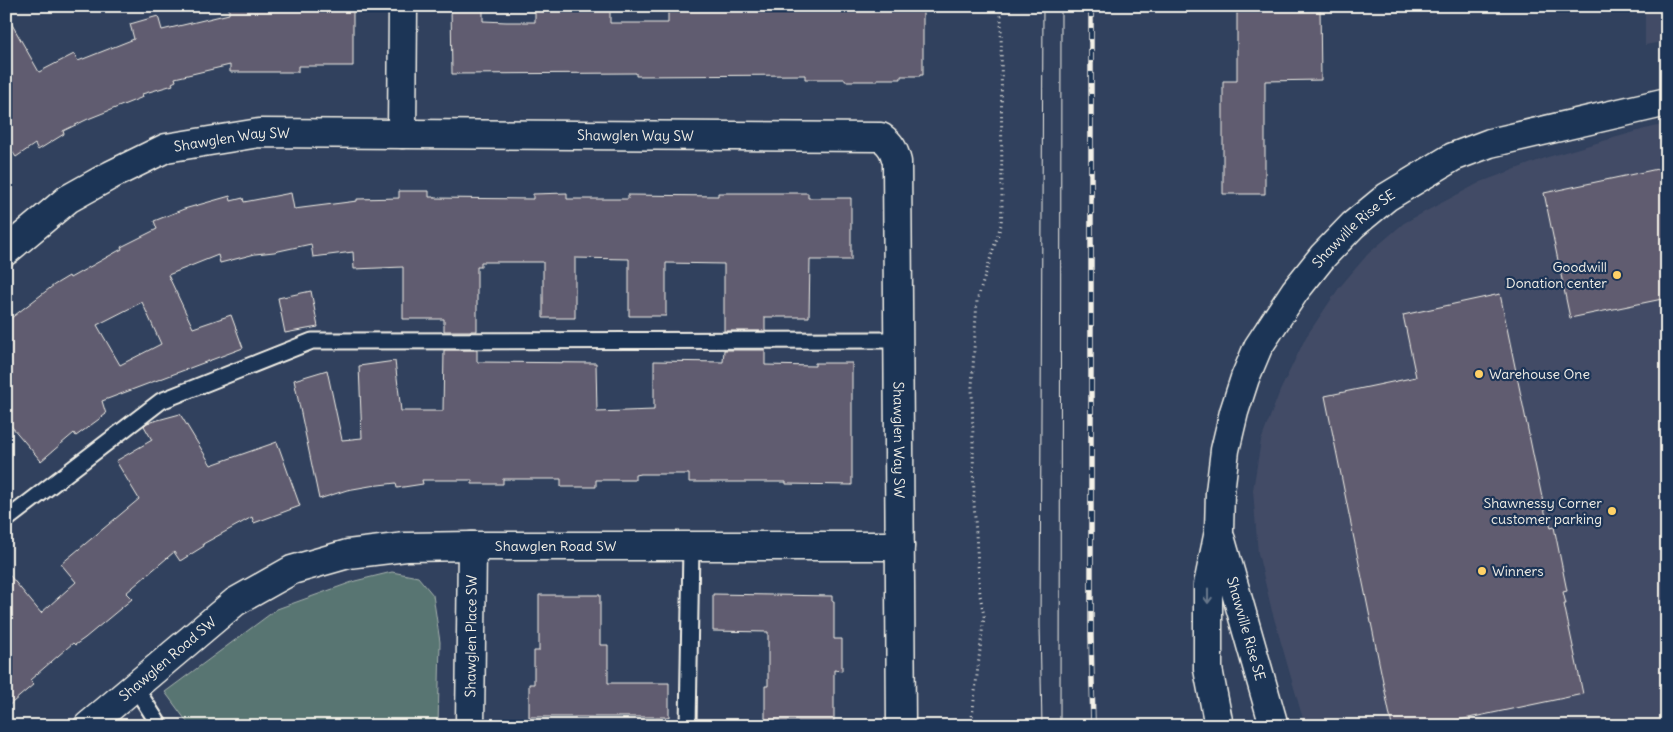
<svg xmlns="http://www.w3.org/2000/svg" width="1673" height="732" viewBox="0 0 1673 732" font-family="Delius,sans-serif">
	<style>
		.built { fill: #434c66 }
		.green { fill: #597472; stroke: #a6b2ad }
		.building { fill: #605c70; stroke: #f4f1e8; fill-rule: evenodd }
		.lines { fill: none; stroke-linecap: round; stroke-linejoin: round }
		.lane-casing { stroke: #f4f1e8; stroke-width: 19 }
		.street-casing { stroke: #f4f1e8; stroke-width: 31 }
		.path { stroke: #f4f1e8; stroke-width: 3; stroke-dasharray: 1 4; stroke-linecap: butt }
		.lane { stroke: #1d3557; stroke-width: 15 }
		.street { stroke: #1d3557; stroke-width: 28 }
		.tram { stroke: #f4f1e8; stroke-width: 1 }
		.rail-casing { stroke: #f4f1e8; stroke-width: 5.5 }
		.rail { stroke: #1d3557; stroke-width: 4; stroke-dasharray: 11; stroke-linecap: butt }
		.oneway { stroke: #68778a }
		.poi-dot { fill: #ffd166; stroke: #1d3557; stroke-width: 2 }
		.labels { text-anchor: middle; dominant-baseline: central; stroke-width: 4.5; stroke-linejoin: round; paint-order: stroke }
		.street-label { font-size: 14px; fill: #f4f1e8; stroke: #1d3557 }
		.poi-label { font-size: 14px; fill: #f4f1e8; stroke: #1d3557; text-anchor: end }
	</style>
	<rect width="100%" height="100%" fill="#31415e"/>
	<filter id="ink" filterUnits="userSpaceOnUse"><feTurbulence type="fractalNoise" baseFrequency=".02" numOctaves="2"/><feDisplacementMap in="SourceGraphic" scale="10" xChannelSelector="R" yChannelSelector="G"/><feConvolveMatrix kernelMatrix="1 2 1 2 8 2 1 2 1" color-interpolation-filters="sRGB"/></filter>
	<g filter="url(#ink)">
		<path class="built" d="M1645 6H1667V41L1645 45Z
			M1667 124V726H1305L1272 611 1258 553 1253 490 1261 441 1280 391 1306 337 1339 288 1368 254 1404 223 1481 182 1548 157 1645 129Z"/>
		<path class="green" d="M392 572 418 577 433 595 440 642 438 726H190L165 692 277 609 355 581Z"/>
		<path class="building" d="M229 6 289 8H326V6H353V66H298V72H230V65L175 78 176 81 172 83 173 85 142 94 143 97 88 119 63 131 64 134 38 150 35 144 16 157 6 143V14L39 72 74 54 78 61 134 39 130 24 158 16 162 30 229 14Z
			M451 6H483V21L506 22H535V6H610V23H668V6H923V75H920V76H901V79H877V81H845V79H805V75L636 76V73L452 74Z
			M1237 9H1320L1321 80 1265 81V194H1223V81H1237Z
			M1667 167V298L1570 318 1544 193Z
			M399 191H429V197H434V198L533 199V194L567 193V199H628V195L718 196V193H808V198H851V260H810L809 317H765V331H724V264L666 263V316H629V259L575 258V318H543V262H481V267H477V331H444V319H403V267L354 269 353 252 313 257 311 244 274 252 255 254 220 263 218 255 168 275 193 328 231 315 243 348 102 401 106 414 76 436 74 433 41 461 6 420V322L54 285 69 276 70 278 118 251 122 249 121 247 157 229 154 221 184 209 230 196 231 201 243 198 244 202 291 193 294 209 357 201V199L399 198ZM142 302 161 344 120 365 97 325Z
			M311 291 318 327 285 333 278 298Z
			M1500 294 1546 517 1548 516 1551 528 1554 527 1567 591 1563 592 1566 604H1564L1583 694 1431 726H1392L1325 396 1416 377 1403 315Z
			M444 350H477V362L596 363 597 412 654 410V361L723 362 724 350H765V365L815 366V363H852V485L786 484V482H689V474H640L635 475V480H596V487H561V479H503V484H472V480H422L423 484 397 488 396 483 370 486 347 490 319 499 294 380 327 370 342 440 362 438 359 366 395 361 401 411H443Z
			M180 414 211 465 277 442 300 506 254 523 252 517 203 544 204 546 180 561 174 552 126 593 132 599 85 638 75 645 73 643 30 680 34 684 6 708V571L41 613 76 582 61 564 139 499 116 461 152 440 144 426 147 423Z
			M713 594 832 596V601H834V639H842V671L834 670V721H765V686H768V632L713 631Z
			M539 595H600V645H608V683H669V717H529V684H534V651H539Z"/>
		<g class="lines">
			<defs>
				<path id="lane" d="M6 520 161 401 312 341 898 340
					M135 687 160 726
					M688 726 691 547"/>
				<g id="street">
					<path d="M402 134 403 6"/>
					<path id="s1" d="M6 251 68 199 111 175 166 148 259 133 881 137C891 144 894 150 897 162L901 726"/>
					<path id="s2" d="M1221 540 1274 726"/>
					<path id="s3" d="M88 726 235 602 292 570 348 554 406 547 472 546H900"/>
					<path id="s4" d="M470 726 472 546"/>
					<path id="s5" d="M1219 726 1208 669V585L1219 531 1220 492 1225 450 1234 412 1245 378 1258 347 1295 291 1323 256 1353 225 1387 197 1453 157 1490 143 1667 102"/>
				</g>
			</defs>
			<use href="#lane" class="lane-casing"/>
			<use href="#street" class="street-casing"/>
			<path class="path" d="M971 726 984 616 980 595 974 503 972 387 975 332 977 301 1001 225 1002 208 1001 6"/>
			<use href="#lane" class="lane"/>
			<use href="#street" class="street"/>
			<path class="tram" d="M1042 726 1040 625 1043 6
				M1060 726 1061 6"/>
			<defs>
				<path id="rail" d="M1091 6V636L1093 726"/>
			</defs>
			<use href="#rail" class="rail-casing"/>
			<use href="#rail" class="rail"/>
		</g>
		<defs><path id="oneway-shaft" d="M-6 0H5M1.5-3L5.5 0L1.5 3" fill="none" stroke-width="1.6" stroke-linecap="round" stroke-linejoin="round" transform="scale(1.25)"/></defs>
		<use class="oneway" href="#oneway-shaft" transform="translate(1208 596) rotate(90)"/>
	</g>
	<g class="poi-dot">
		<circle cx="1617" cy="275" r="5"/>
		<circle cx="1479" cy="374" r="5"/>
		<circle cx="1612" cy="511" r="5"/>
		<circle cx="1482" cy="571" r="5"/>
	</g>
	<g class="labels">
		<g class="street-label">
			<text stroke="none"><textPath href="#s1" startOffset="662">Shawglen Way SW</textPath></text>
			<text stroke="none"><textPath href="#s1" startOffset="258">Shawglen Way SW</textPath></text>
			<text stroke="none"><textPath href="#s5" startOffset="540">Shawville Rise SE</textPath></text>
			<text stroke="none"><textPath href="#s1" startOffset="1216">Shawglen Way SW</textPath></text>
			<text stroke="none"><textPath href="#s3" startOffset="524">Shawglen Road SW</textPath></text>
			<text stroke="none"><textPath href="#s2" startOffset="92">Shawville Rise SE</textPath></text>
			<text stroke="none"><textPath href="#s4" startOffset="90">Shawglen Place SW</textPath></text>
			<text stroke="none"><textPath href="#s3" startOffset="104">Shawglen Road SW</textPath></text>
		</g>
		<g class="poi-label">
			<text x="1607" y="267">Goodwill<tspan x="1607" dy="16">Donation center</tspan></text>
			<text x="1489" y="374" text-anchor="start">Warehouse One</text>
			<text x="1602" y="503">Shawnessy Corner<tspan x="1602" dy="16">customer parking</tspan></text>
			<text x="1492" y="571" text-anchor="start">Winners</text>
		</g>
	</g>
	<rect width="1673" height="732" fill="none" stroke="#1d3557" stroke-width="25"/>
	<rect x="12" y="12" width="1648" height="707" fill="none" stroke="#f4f1e8" stroke-width="2" filter="url(#ink)"/>
</svg>
